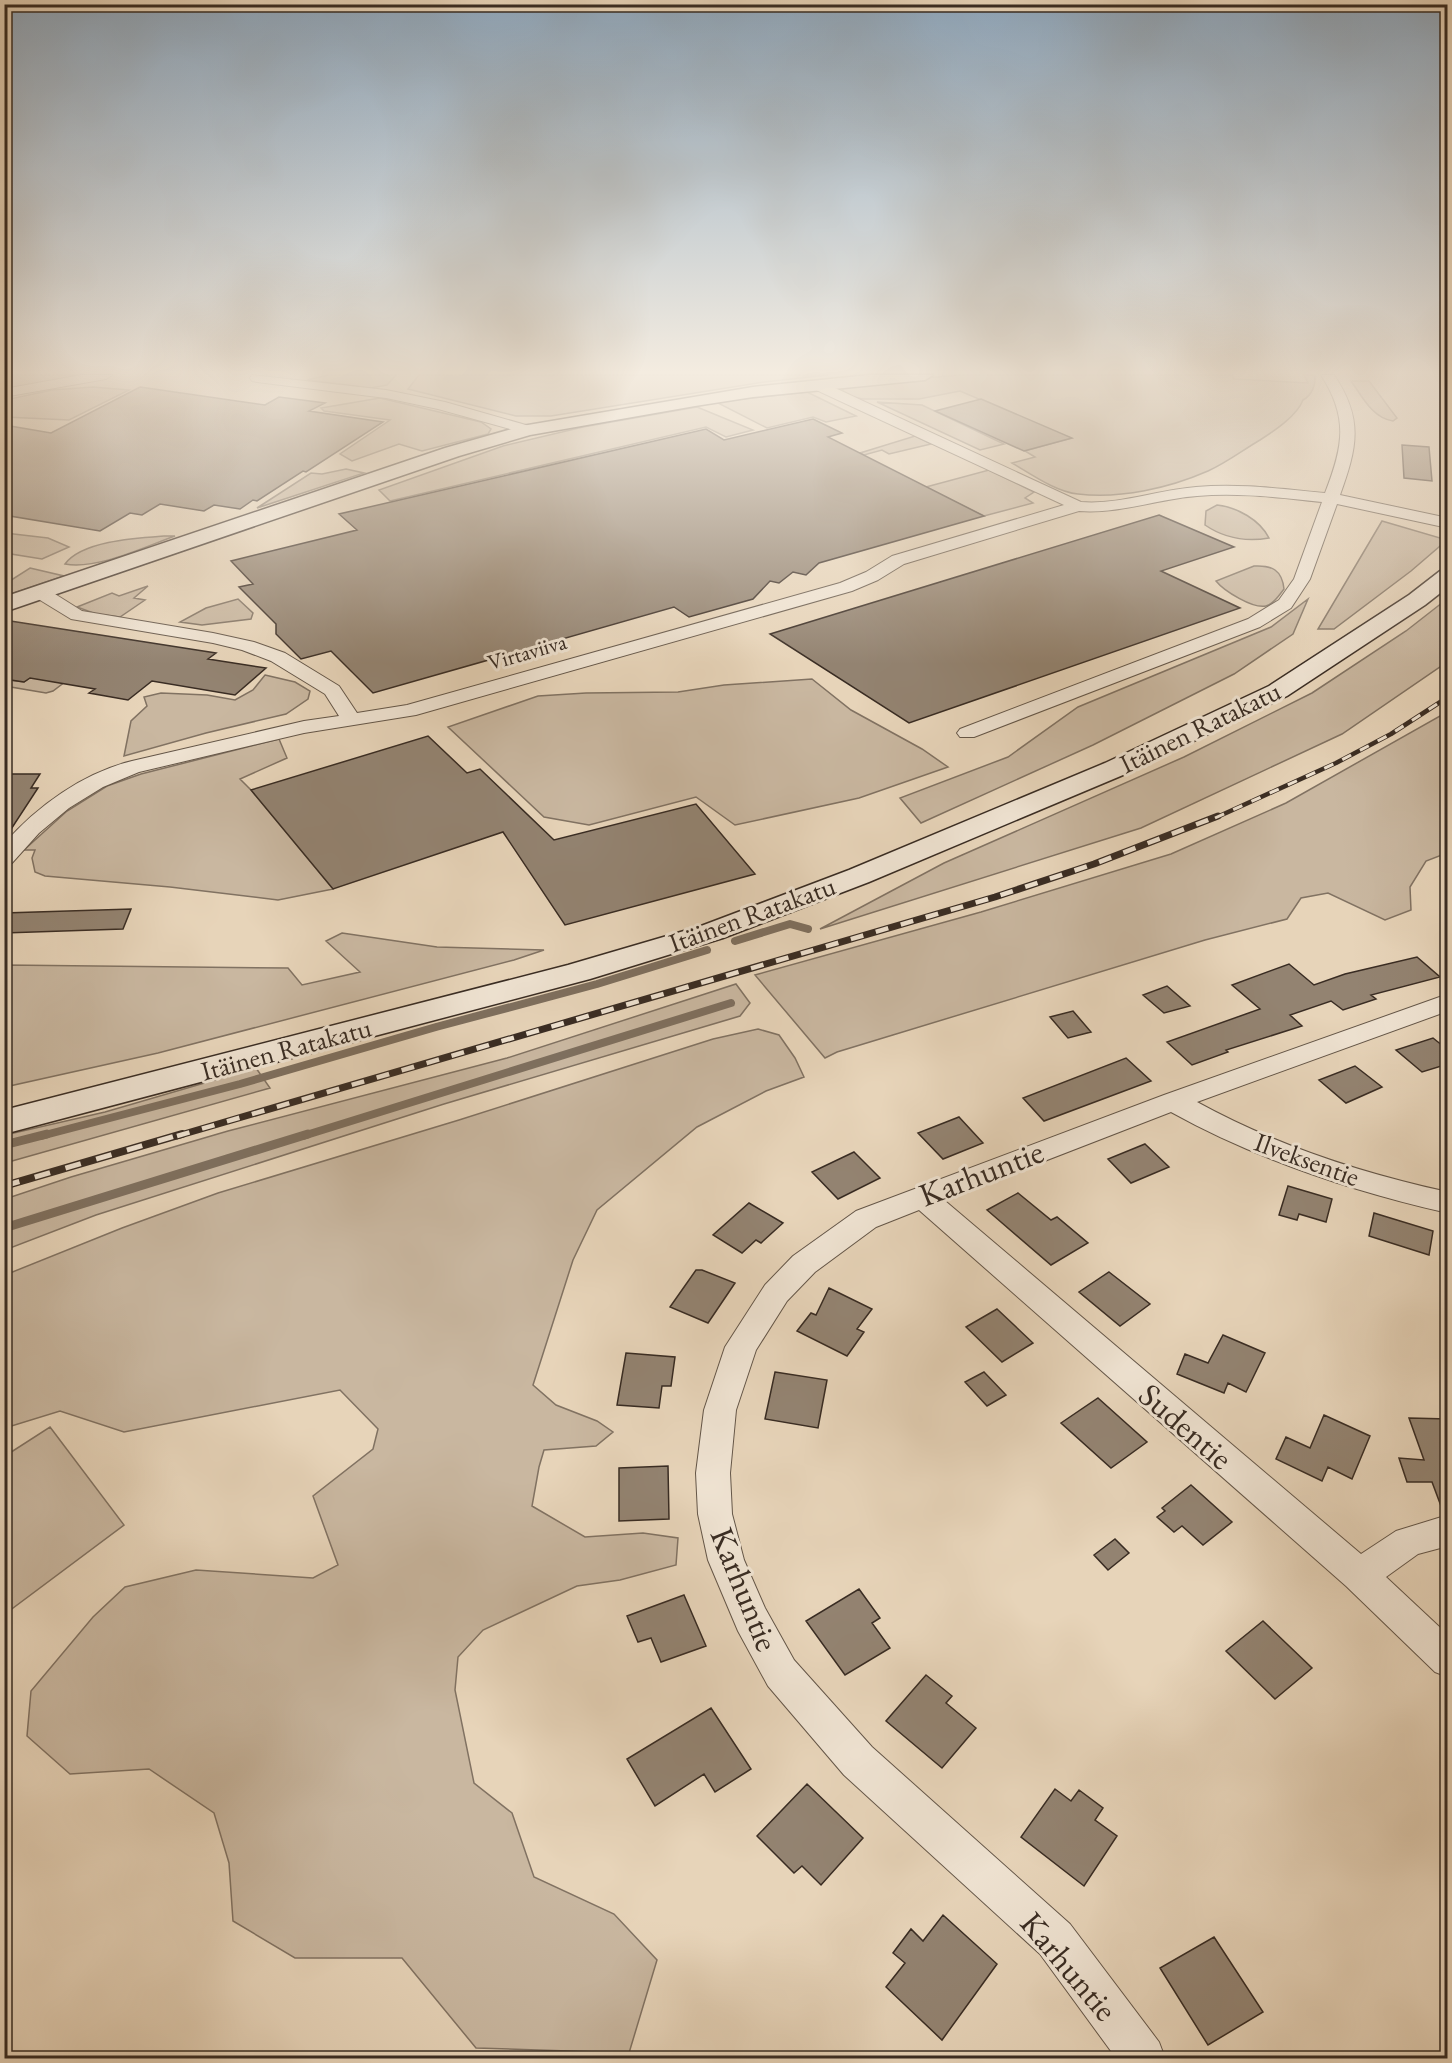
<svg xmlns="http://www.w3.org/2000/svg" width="1452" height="2063" viewBox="0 0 1452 2063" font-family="'EB Garamond',serif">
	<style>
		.green { fill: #c9b7a0; stroke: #817262; stroke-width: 1.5 }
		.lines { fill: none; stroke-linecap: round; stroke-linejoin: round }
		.stream-far1 { stroke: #7e6f5e; stroke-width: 8 }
		.stream { stroke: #7e6f5e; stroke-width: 9 }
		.building { fill: #938371; stroke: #392c23; stroke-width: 1.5 }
		.street-casing { stroke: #645648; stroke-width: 2 }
		.secondary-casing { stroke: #392c23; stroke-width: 3 }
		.street { fill: #efe3d2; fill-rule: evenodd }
		.secondary { fill: #efe3d2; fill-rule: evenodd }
		.rail-far2-casing { stroke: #392c23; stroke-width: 4.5 }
		.rail-far1-casing { stroke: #392c23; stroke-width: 7 }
		.rail-casing { stroke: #392c23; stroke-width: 8 }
		.rail-far2 { stroke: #efe3d2; stroke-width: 3; stroke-dasharray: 10; stroke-linecap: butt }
		.rail-far1 { stroke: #efe3d2; stroke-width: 4.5; stroke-dasharray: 13; stroke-linecap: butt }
		.rail { stroke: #efe3d2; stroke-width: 5; stroke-dasharray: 16; stroke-linecap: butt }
		.labels { text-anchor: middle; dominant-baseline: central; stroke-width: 6; stroke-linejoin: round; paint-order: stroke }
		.far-street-label { font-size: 22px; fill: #392c23; stroke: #efe3d2 }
		.street-label { font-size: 27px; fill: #392c23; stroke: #efe3d2 }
		.near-street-label { font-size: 33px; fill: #392c23; stroke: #efe3d2 }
	</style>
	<rect width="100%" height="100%" fill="#e7d4b9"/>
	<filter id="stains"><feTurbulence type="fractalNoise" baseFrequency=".00333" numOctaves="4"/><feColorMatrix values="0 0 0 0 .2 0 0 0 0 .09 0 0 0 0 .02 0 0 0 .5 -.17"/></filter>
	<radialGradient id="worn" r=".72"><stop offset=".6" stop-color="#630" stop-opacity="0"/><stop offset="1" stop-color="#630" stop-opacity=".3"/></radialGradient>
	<path class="green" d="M7 375H87L5 390 4 376Z
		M328 375H396L387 385 371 388 307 380Z
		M419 375H828L764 382 551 416H516L408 389Z
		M958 375H1232L1234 379 1308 383 1304 375H1315C1316 385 1312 395 1303 400 1297 416 1274 431 1260 440 1243 450 1226 463 1208 471 1169 488 1121 499 1078 494 1056 492 1031 474 1012 463L1035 457 1025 451 1071 438 960 391 919 399H863L853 397 843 391V388L851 385Z
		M1351 381H1369L1397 418 1393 421C1372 418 1362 396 1351 381Z
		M93 387 129 390 69 420 5 417V400L52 390Z
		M807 392 856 416 826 422 813 417 767 428 716 402Z
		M380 398 481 422 491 429 488 434 422 451 399 444 352 461 340 454 390 420 324 411 321 408Z
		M877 402 922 405 1004 444 980 450Z
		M697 407 753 430 726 437 706 427 390 501 379 490 503 446 583 427Z
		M915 436 931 444 889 454 882 450 864 455 860 453Z
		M346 469 364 473 257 508 311 473 322 474Z
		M989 470 1034 492 1025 498 1033 503 984 516 926 487Z
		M1217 505C1237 507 1260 520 1269 538 1246 542 1224 538 1205 525L1206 511Z
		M1382 521 1447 540 1411 571 1334 629H1318Z
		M5 533 48 538 69 547 42 559 5 553Z
		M164 536H175C144 547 97 570 65 564 82 541 136 538 164 536Z
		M1254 566C1272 565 1282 570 1284 589 1279 595 1274 604 1266 606 1253 609 1224 591 1216 581Z
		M30 568 64 576 5 596V584Z
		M148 586 134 598 145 600 120 617 96 614 77 607 112 593 119 596Z
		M238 599 253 613 251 619 202 625 180 622 206 608Z
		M1308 599 1293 634 1234 674 1093 745 921 823 900 798 1008 757 1078 707 1271 627Z
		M1447 599V662L1342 734 1141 828 820 929 944 863 1184 757 1312 693 1406 631Z
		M91 662 53 691 46 693 5 686 4 683 10 680 24 682 44 668Z
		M265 675 295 682 310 691 308 699 286 714 206 733 124 756 131 721 147 706 144 697 161 693 207 695 235 700 253 690Z
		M812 679 851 710 922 749 948 767 859 798 735 825 696 797 589 825 544 817 448 727 538 696 586 693 678 692 724 685Z
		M1447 712V853L1426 861 1410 887 1411 910 1385 920 1328 893 1301 898 1287 919 1205 940 837 1052 825 1058 755 975 981 912 1171 854 1286 803Z
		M279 739 287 758 240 779 251 790 333 889 278 900 170 887 45 876 35 872 32 858 35 850H24L67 811 107 786 141 774Z
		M342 933 437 947 544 950 514 960 158 1053 5 1087V965L288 968 302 985 360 972 326 941Z
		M736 984 750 1003 740 1016 444 1104 96 1215 5 1250V1199L71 1177 228 1131 507 1058Z
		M758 1029 779 1035 795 1058 804 1077 766 1091 697 1127 597 1210 573 1260 533 1385 556 1405 597 1421 613 1432 596 1446 544 1450 539 1467 532 1506 585 1537 643 1533 678 1538 676 1565 620 1580 577 1586 483 1630 458 1657 455 1690 474 1783 512 1813 534 1877 614 1914 657 1960 629 2053 476 2048 402 1958H295L233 1921 229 1863 214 1813 149 1769 70 1774 27 1736 31 1691 93 1617 125 1587 196 1570 313 1578 338 1565 313 1496 373 1449 378 1429 340 1390 124 1432 60 1411 5 1428V1275L122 1228 218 1193 459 1120 713 1039Z
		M256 1068 270 1088 5 1163V1135L105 1112Z
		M50 1427 124 1525 5 1614V1456Z"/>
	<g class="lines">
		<path class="stream-far1" d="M735 941 790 924 808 929
			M41 1136 240 1084 436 1027 597 984 707 950
			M303 1136 731 1003"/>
		<path class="stream" d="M4 1145 47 1134
			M4 1228 308 1134"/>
	</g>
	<path class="building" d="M140 387 265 405 279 397 325 403 309 411 383 422 306 472 303 471 257 501 253 500 240 509 214 505 204 511 160 504 142 515 130 513 100 531 4 515V425L51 433Z
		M981 399 1072 438 1024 451 935 411Z
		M813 419 842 433 828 437 984 516 819 563 806 575 793 572 779 583 770 581 753 599 689 617 674 607 373 693 331 651 301 659 276 634V624L239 587 253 584 231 561 357 530 339 514 706 429 724 440Z
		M1402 445 1429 447 1432 481 1404 478Z
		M1159 515 1234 547 1161 571 1240 608 909 723 770 634Z
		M4 620 216 653 208 659 266 668 235 695 152 681 128 700 89 693 95 689 30 678 24 682 4 679Z
		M428 736 467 773 480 769 554 840 696 804 755 874 565 925 503 832 333 889 251 790Z
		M4 774H40L31 788H38L4 840Z
		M131 909 123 929 4 933V913Z
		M1417 957 1440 977 1371 995 1376 999 1343 1010 1331 1001 1290 1015 1302 1026 1226 1050 1228 1052 1192 1065 1167 1042 1260 1009 1232 985 1289 964 1314 985 1345 974Z
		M1167 986 1190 1006 1164 1013 1143 995Z
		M1073 1011 1091 1032 1068 1038 1050 1017Z
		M1433 1038 1448 1050V1064L1422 1072 1396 1050Z
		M1126 1058 1151 1081 1044 1121 1023 1098Z
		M1355 1066 1382 1087 1346 1103 1319 1080Z
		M959 1117 983 1143 943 1159 918 1133Z
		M1145 1144 1169 1167 1131 1183 1108 1159Z
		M854 1152 880 1178 838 1199 812 1172Z
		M1288 1186 1332 1199 1326 1222 1299 1214 1297 1220 1279 1215Z
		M1018 1193 1051 1220 1057 1217 1088 1243 1051 1265 987 1210Z
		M749 1203 783 1223 761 1243 756 1240 742 1253 713 1235Z
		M1374 1213 1433 1231 1429 1255 1369 1236Z
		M696 1270H702L735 1283 708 1323 670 1307Z
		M1109 1272 1150 1304 1120 1326 1079 1292Z
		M829 1288 872 1309 857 1329 864 1332 847 1356 797 1331 811 1313 816 1315Z
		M997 1309 1033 1343 1002 1362 966 1327Z
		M1223 1335 1265 1353 1246 1392 1228 1383 1224 1393 1177 1374 1185 1354 1208 1363Z
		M626 1353 675 1357 671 1386H662L659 1408 617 1405Z
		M775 1372 827 1380 818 1428 765 1419Z
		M984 1372 1006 1395 987 1406 965 1382Z
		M1098 1398 1147 1442 1111 1468 1061 1423Z
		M1324 1415 1370 1436 1352 1479 1328 1467 1322 1481 1276 1459 1286 1437 1310 1448Z
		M1409 1418 1448 1419V1513L1444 1514 1432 1482H1407L1399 1458 1424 1460Z
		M668 1466 669 1519 619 1521V1468Z
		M1191 1485 1232 1522 1203 1545 1182 1526 1174 1532 1157 1517 1165 1511 1162 1508Z
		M1115 1539 1129 1553 1108 1570 1094 1555Z
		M859 1589 880 1618 872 1623 890 1648 845 1675 806 1621Z
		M684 1595 706 1646 661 1662 651 1638 638 1642 627 1616Z
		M1263 1621 1312 1668 1275 1699 1226 1651Z
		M926 1675 952 1696 946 1703 976 1728 942 1768 886 1721Z
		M711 1708 751 1769 715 1792 704 1774 655 1806 627 1759Z
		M807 1784 863 1838 821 1885 802 1866 794 1873 757 1836Z
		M1055 1789 1071 1801 1079 1790 1103 1808 1095 1820 1117 1836 1084 1886 1021 1837Z
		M943 1915 997 1964 942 2040 886 1987 905 1963 893 1953 911 1929 923 1941Z
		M1214 1937 1263 2012 1208 2045 1160 1968Z"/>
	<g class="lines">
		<defs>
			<path id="street" d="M81 375H112L106 379 4 397V389Z
				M252 375 386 390 445 402 533 427 535 430 528 434 438 409 386 398 257 382 252 381 250 378Z
				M1321 375H1334C1364 419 1357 448 1340 495L1448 518V528L1337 504 1310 579 1291 608 1260 627 974 737H960L957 733 960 729 1248 619 1279 600 1294 579 1322 502C1281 498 1239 492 1197 496 1157 499 1120 514 1079 511L904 564 878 580 852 591 416 715 304 733 139 772 103 787 69 808 39 833 12 863 4 865V844C37 806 83 773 132 761L304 721 339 716 325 694 271 661 242 650 213 643 71 619 35 597 32 593 35 589H47L82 611 213 633 254 642 285 653 339 686 357 713 407 705 840 583 866 572 892 556 1064 505 812 388 810 385 812 382H822L1081 502C1120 505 1157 490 1196 487 1239 483 1282 489 1325 493 1343 447 1349 418 1321 375Z
				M1448 994V1011L1197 1102C1275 1145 1361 1173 1448 1192V1213C1351 1191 1258 1160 1171 1112L944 1200 1361 1554 1396 1531 1448 1515V1546L1418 1554 1386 1577 1448 1635V1677L1435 1672 1346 1586 919 1210 876 1227 815 1272 787 1301 756 1350 736 1410 730 1473 732 1514 744 1560 765 1608 794 1660 872 1747 1070 1924 1159 2042 1165 2058H1116L1040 1954 844 1775 768 1686 738 1631 708 1560 698 1514 696 1473 704 1410 725 1347 765 1285 793 1256 856 1211 1164 1095Z"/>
			<path id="secondary" d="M869 375H933L925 380 753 397 695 406 530 435 459 456 4 612V597L445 448 522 426 753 387Z
				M1448 570V587L1425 605 1287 696 1123 775 869 882 723 938 590 979 4 1134V1110L568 965 701 926 849 870 1105 763 1269 686 1409 595 1440 571Z"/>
		</defs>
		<use href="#street" class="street-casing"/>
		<use href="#secondary" class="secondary-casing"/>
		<use href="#street" class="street"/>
		<use href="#secondary" class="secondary"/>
		<defs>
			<path id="rail-far2" d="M1215 818 1336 763 1391 734 1448 697"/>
			<path id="rail-far1" d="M177 1136 995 897 1094 864 1218 816"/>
			<path id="rail" d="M4 1186 182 1134"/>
		</defs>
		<use href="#rail-far2" class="rail-far2-casing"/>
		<use href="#rail-far1" class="rail-far1-casing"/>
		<use href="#rail" class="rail-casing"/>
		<use href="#rail-far2" class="rail-far2"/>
		<use href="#rail-far1" class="rail-far1"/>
		<use href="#rail" class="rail"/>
	</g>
	<linearGradient id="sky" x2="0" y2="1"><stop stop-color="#90aac1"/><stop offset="0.56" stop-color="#f4ece0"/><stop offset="1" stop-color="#f4ece0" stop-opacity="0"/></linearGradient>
	<rect width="1452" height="664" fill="url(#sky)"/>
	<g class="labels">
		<g class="far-street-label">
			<text transform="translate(527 652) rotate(-16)">Virtaviiva</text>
		</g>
		<g class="street-label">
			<text transform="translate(1200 727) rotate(-26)">Itäinen Ratakatu</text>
			<text transform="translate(752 914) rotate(-20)">Itäinen Ratakatu</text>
			<text transform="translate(286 1049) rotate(-15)">Itäinen Ratakatu</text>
			<text transform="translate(1307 1159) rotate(20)">Ilveksentie</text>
		</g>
		<g class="near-street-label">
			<text transform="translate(981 1173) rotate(-21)">Karhuntie</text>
			<text transform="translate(1186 1426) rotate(41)">Sudentie</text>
			<text transform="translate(745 1589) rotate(68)">Karhuntie</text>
			<text transform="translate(1069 1966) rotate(50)">Karhuntie</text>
		</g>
	</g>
	<rect width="1452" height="2063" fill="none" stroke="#e7d4b9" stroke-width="24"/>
	<rect x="6" y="6" width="1440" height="2051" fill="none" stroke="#392c23" stroke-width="3"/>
	<rect x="12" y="12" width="1428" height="2039" fill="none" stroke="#392c23" stroke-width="1.5"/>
	<rect width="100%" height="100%" filter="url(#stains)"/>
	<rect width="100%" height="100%" fill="url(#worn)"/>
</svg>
